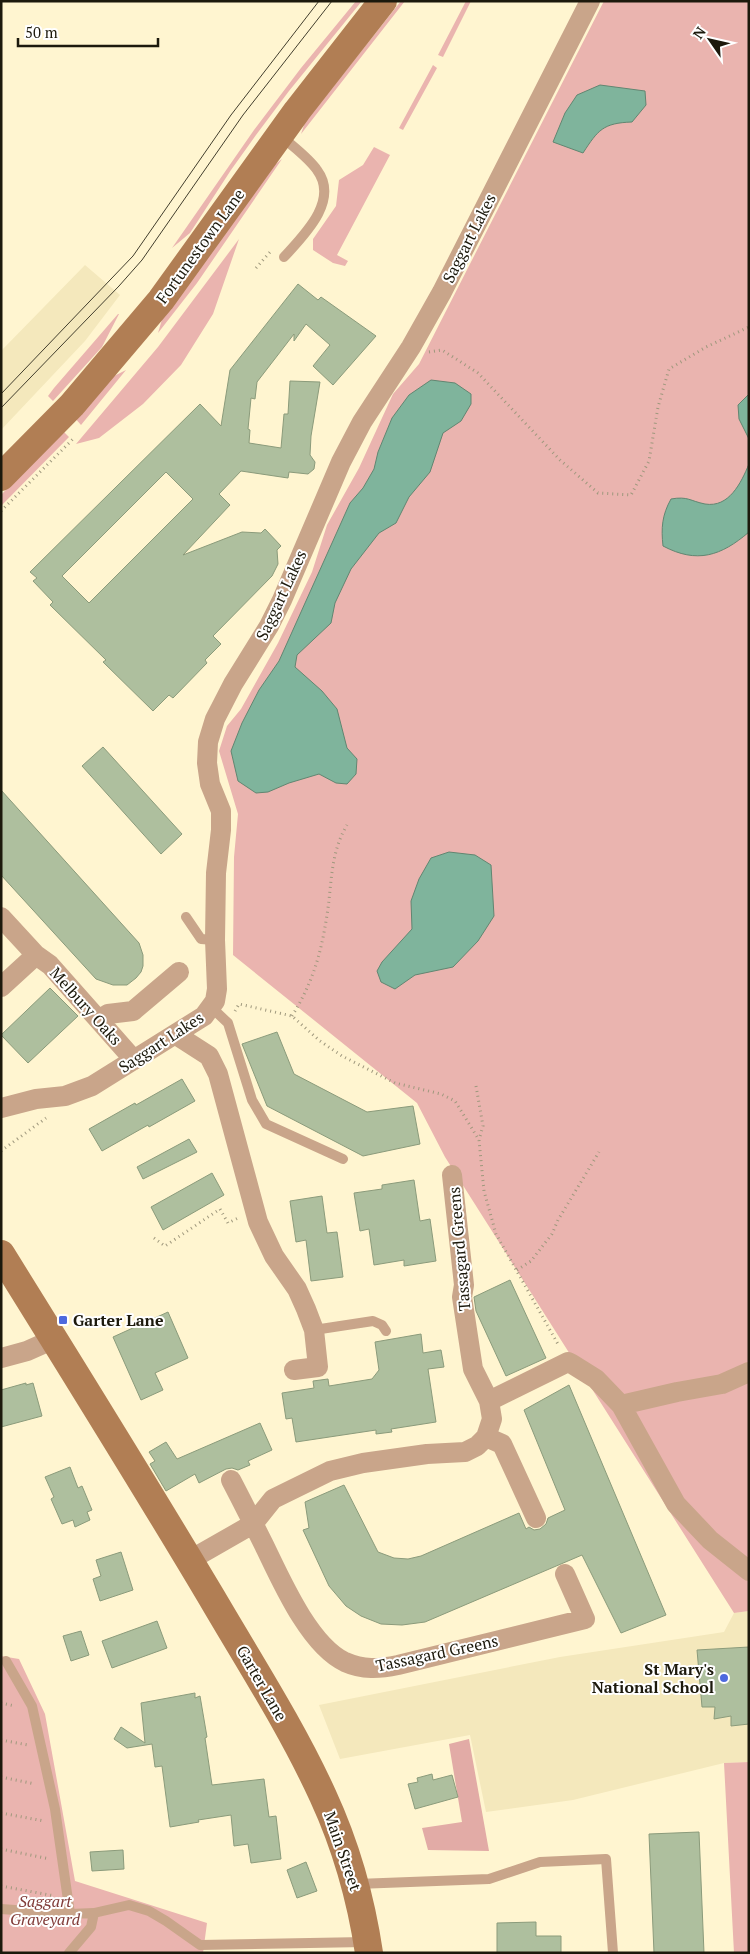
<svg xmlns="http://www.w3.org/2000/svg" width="750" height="1954" viewBox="0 0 750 1954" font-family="'PT Serif',serif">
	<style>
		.built { fill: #f4e8bc }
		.green { fill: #eab4af }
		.forest { fill: #e2aba6 }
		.water { fill: #7fb49c; stroke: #618671 }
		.building { fill: #aebf9e; stroke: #8b9b7b; fill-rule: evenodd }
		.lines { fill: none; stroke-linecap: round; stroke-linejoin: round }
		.path { stroke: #9f987d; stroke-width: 3; stroke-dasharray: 1 4; stroke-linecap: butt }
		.lane { stroke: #c9a58a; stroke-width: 10 }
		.street { stroke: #c9a58a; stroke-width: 20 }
		.secondary { stroke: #b17e54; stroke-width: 28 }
		.tram { stroke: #423e2d; stroke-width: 1 }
		.poi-dot { fill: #4d69de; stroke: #fff; stroke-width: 2 }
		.labels { text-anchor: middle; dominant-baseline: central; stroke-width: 4; stroke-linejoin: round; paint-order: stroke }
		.street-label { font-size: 16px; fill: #1c190c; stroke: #fff }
		.poi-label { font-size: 16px; font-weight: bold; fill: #1c190c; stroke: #fff; text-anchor: start }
		.park-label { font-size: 16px; font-style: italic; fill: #813c39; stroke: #fff }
	</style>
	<rect width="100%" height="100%" fill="#fff5d0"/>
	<path class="built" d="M85 265 120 295 85 341 1 430V351Z
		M749 1611V1762L724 1763 573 1800 486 1812 470 1735 340 1759 319 1705 560 1657 724 1632 734 1613Z"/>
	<path class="green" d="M356 1H362L289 91 256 135 231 170 190 233 172 248 254 130 301 68Z
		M401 1H405L301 134 305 122Z
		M466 1H471L443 57 438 55Z
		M604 1H749V1611L734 1613 445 1157 417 1103 233 955 234 857 238 814 219 751 227 726 241 709 278 643 312 572 327 525 359 468 393 394 419 364Z
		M433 65 437 68 403 130 399 128Z
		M374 147 390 155 337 255 348 261 345 266 333 263 313 250V239L336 206 339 180 363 165Z
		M282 159 197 283 158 333 163 316 273 166Z
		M239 239 213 314 181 365 143 404 99 438 76 444 158 347Z
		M118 314H119L102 347 53 401 48 396 54 388Z
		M126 370 81 425 74 417 114 376Z
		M62 430 69 437 1 506V495Z
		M1 1656 19 1659 45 1714 75 1881 207 1923 203 1953H1Z
		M749 1762V1953H734L724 1763Z"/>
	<path class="forest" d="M469 1739 489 1851 428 1850 422 1828 462 1822 449 1744Z"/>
	<path class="water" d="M600 85 645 91 646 105 632 122C603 123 598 130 583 153L553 142 565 113 577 95Z
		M431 380 455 383 471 394V404L461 421 443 433 430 472 409 497 396 523 379 533 351 569 335 603 331 623 297 655 295 667 322 691 337 709 347 748 357 759 356 774 347 784 336 783 319 774 289 783 268 792 256 793 238 781 231 751 242 723 259 690 279 661 350 503 363 488 374 469 378 452 392 418 409 395Z
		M749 394V439L739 419 738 405Z
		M749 464V532C721 556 697 564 663 546 661 528 662 515 671 499 688 496 690 501 705 504 729 508 741 483 749 464Z
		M449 852 475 855 491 865 494 916 478 941 453 967 415 975 395 989 381 982 377 971 382 962 412 929 411 901 419 879 431 858Z"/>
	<path class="building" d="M298 284 318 300 321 297 376 336 333 385 313 366 330 345 306 324 294 341V334L257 382 255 399 251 398 248 429 250 430 249 443 281 448 284 414H288L290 381 320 382 311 436 310 455 315 462 314 469 308 474 289 472 288 478 241 471 219 494 230 505 183 555 242 532 261 533 265 529 281 546 277 550 278 564 272 576 213 636 221 644 205 660 207 663 173 698 169 695 153 711 103 662 106 660 50 605 53 602 33 581 37 578 30 572 200 404 221 426 230 370ZM166 472 193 499 89 603 62 576Z
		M103 747 182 834 161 854 82 766Z
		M1 790 139 943 143 955V966L141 972 136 978 127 985H113L96 979 1 875Z
		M50 988 78 1016 28 1063 1 1035Z
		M277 1032 294 1074 367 1112 413 1106 420 1144 363 1156 267 1106 242 1044Z
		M182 1079 195 1101 149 1127 148 1125 102 1151 89 1129 135 1103 136 1105Z
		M189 1139 197 1152 143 1179 137 1167Z
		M212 1173 224 1195 163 1230 151 1207Z
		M414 1180 420 1221 430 1219 436 1261 404 1266V1260L374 1265 369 1229 360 1231 354 1193 382 1189V1185Z
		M322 1196 327 1233 337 1232 343 1277 311 1281 306 1240 296 1242 290 1201Z
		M510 1280 546 1358 506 1376 476 1311 474 1297Z
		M168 1312 188 1358 155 1373 163 1390 141 1400 113 1337Z
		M421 1334 423 1353 441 1350 444 1367 428 1369 436 1422 391 1429 392 1432 376 1434V1430L296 1442 292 1418 286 1419 282 1393 314 1388 313 1381 328 1379 329 1386 372 1379 379 1370 375 1342Z
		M26 1383V1385L33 1383 42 1416 1 1427V1390Z
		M569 1385 666 1615 621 1633 582 1555 425 1622 402 1625 381 1624 361 1616 346 1606 329 1586 303 1530 309 1528 305 1502 344 1485 378 1552 394 1558 408 1559 421 1556 519 1513 526 1529 529 1527 534 1530 540 1529 546 1524 548 1518 565 1510 524 1410Z
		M260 1423 272 1450 248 1461 250 1465 238 1470 232 1468 226 1469 199 1483 195 1474 166 1491 150 1464 155 1461 149 1452 166 1442 177 1459Z
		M70 1467 78 1488 82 1486 92 1510 87 1512 90 1520 75 1527 73 1520 62 1524 51 1499 54 1497 45 1477Z
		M121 1552 133 1590 100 1601 93 1579 101 1576 96 1560Z
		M157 1621 167 1648 112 1668 102 1641Z
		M81 1631 89 1655 71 1661 63 1636Z
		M749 1647V1724L731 1726V1716L714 1719 715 1707H702L697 1650Z
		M195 1693V1698L200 1696 207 1737 205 1738 212 1785 264 1779 269 1817 276 1816 281 1859 251 1863 248 1844 234 1846 231 1815 198 1820 199 1822 170 1827 162 1766 155 1767 152 1744 127 1748 114 1739 121 1727 145 1743 141 1703Z
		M432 1774 433 1780 452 1775 458 1797 415 1809 408 1784 418 1782 417 1778Z
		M699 1832 704 1953H654L649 1834Z
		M123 1850 124 1869 92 1871 90 1852Z
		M306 1862 317 1891 297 1898 287 1870Z
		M536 1922V1936H561V1953H497V1923Z"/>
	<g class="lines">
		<path class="path" d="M256 268 270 252
			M429 352 442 350 478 373 560 460 598 493 631 495 649 461 658 407 669 369 706 347 749 327
			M1 511 73 439
			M235 1011 239 1004 292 1016 320 1041 342 1056 395 1083 441 1094 455 1101 479 1140 484 1191 496 1234 559 1346
			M292 1016C313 982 321 954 327 915 332 884 330 853 347 825
			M476 1086 483 1126 479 1140
			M1 1151 46 1118
			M154 1238 165 1246 220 1209 228 1223 238 1218
			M517 1270 531 1261 552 1234 558 1220 599 1152
			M1 1703 15 1706
			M1 1740 28 1745
			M1 1777 35 1784
			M1 1813 44 1821
			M1 1849 50 1859
			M1 1886 55 1896"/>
		<path class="lane" d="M280 135C292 146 308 157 317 170 340 201 303 236 284 257
			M186 917 201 939 215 940
			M211 1007 228 1023 252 1100 266 1124 343 1159
			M314 1330 373 1321 382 1325 386 1331
			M6 1661 32 1706 55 1809 70 1914
			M357 1884 489 1879 540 1862 606 1859 613 1953
			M1 1909 70 1914 94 1913 129 1905 149 1911 166 1921 200 1945 365 1942
			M69 1953 91 1927 94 1913"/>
		<path class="street" d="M1 917 36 955 50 965 134 1060
			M1 987 36 955
			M100 1019 108 1014 133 1011 179 972
			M177 1033 181 1038 209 1056 218 1074 258 1222 274 1256 297 1289 306 1309 314 1330 318 1367 294 1370
			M1 1108 36 1099 65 1096 92 1086 204 1016 215 1001 217 989 215 940 216 873 221 830V811L210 784 207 763 208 742 215 719 233 684 269 626 282 600 341 462 362 422 411 347 442 292 590 1
			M452 1175 464 1285 462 1297 473 1369 489 1401 492 1419 486 1437 502 1444 536 1518
			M1 1358 27 1351 54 1339
			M489 1401 568 1362 572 1364 596 1379 621 1405 676 1504 710 1540 749 1571
			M621 1405 677 1392 722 1384 749 1372
			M231 1480C242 1501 253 1523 264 1545 281 1580 309 1645 345 1662 363 1670 379 1669 398 1665L585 1619 565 1574
			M190 1560 253 1524 273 1499 330 1471 363 1463 427 1454 465 1452 477 1446 486 1437"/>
		<path class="secondary" d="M1 477 72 405 161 300 297 111 383 1
			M1 1254C72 1368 143 1482 212 1598 250 1663 292 1728 323 1796 346 1846 361 1899 369 1953"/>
		<path class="tram" d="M1 394 133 256 231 115 319 1
			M1 408 119 286 142 260 243 115 332 1"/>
	</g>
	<g class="poi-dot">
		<rect x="58" y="1315" width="10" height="10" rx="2.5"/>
		<circle cx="724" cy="1678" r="5"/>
	</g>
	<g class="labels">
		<g class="street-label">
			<text transform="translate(469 238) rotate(-63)">Saggart Lakes</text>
			<text transform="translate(200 246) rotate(-54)">Fortunestown Lane</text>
			<text transform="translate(281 595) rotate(-65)">Saggart Lakes</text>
			<text transform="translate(86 1006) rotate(48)">Melbury Oaks</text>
			<text transform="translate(161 1042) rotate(-33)">Saggart Lakes</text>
			<text transform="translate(459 1249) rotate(-95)">Tassagard Greens</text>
			<text transform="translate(437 1653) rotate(-12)">Tassagard Greens</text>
			<text transform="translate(262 1683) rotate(60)">Garter Lane</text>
			<text transform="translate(343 1851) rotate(71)">Main Street</text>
		</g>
		<g class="poi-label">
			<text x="73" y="1320">Garter Lane</text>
			<text x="714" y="1669" text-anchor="end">St Mary's<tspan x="714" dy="18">National School</tspan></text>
		</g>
		<g class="park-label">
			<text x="45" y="1901">Saggart<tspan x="45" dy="18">Graveyard</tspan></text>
		</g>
	</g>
	<rect width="750" height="1954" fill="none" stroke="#1c190c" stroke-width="5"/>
	<g transform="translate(710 40) rotate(304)" stroke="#ffffff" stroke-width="4" paint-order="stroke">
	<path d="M0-4L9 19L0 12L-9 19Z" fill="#1c190c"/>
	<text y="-8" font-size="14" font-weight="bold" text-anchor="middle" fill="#1c190c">N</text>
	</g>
	<path d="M18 38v8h140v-8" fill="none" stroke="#1c190c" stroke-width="2.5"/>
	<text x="25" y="38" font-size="15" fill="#1c190c" stroke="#ffffff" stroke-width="4" paint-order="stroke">50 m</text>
</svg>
